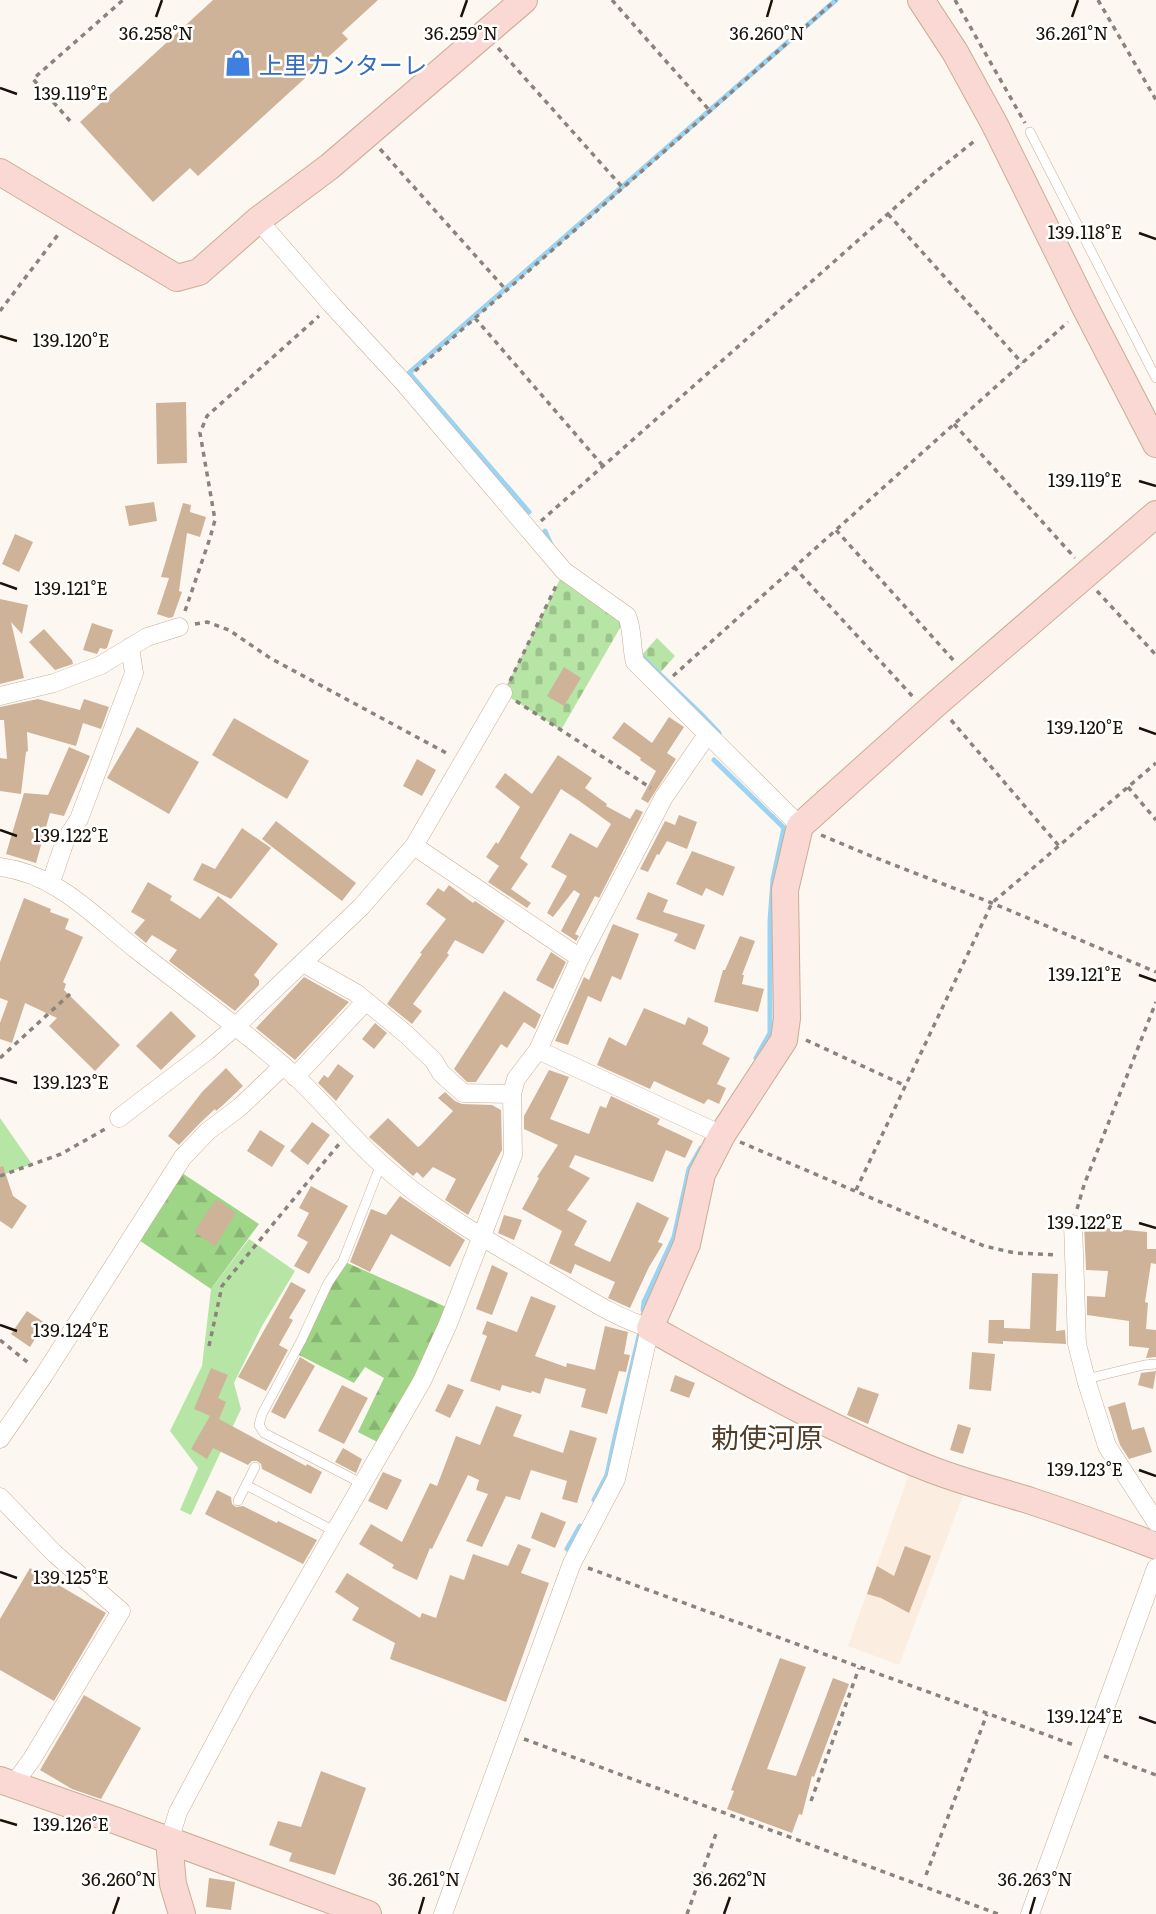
<svg xmlns="http://www.w3.org/2000/svg" width="1156" height="1914" viewBox="0 0 1156 1914" font-family="Literata,'Noto Sans JP',serif">
	<style>
		.built { fill: #fbede0 }
		.green { fill: #b7e5a5 }
		.forest { fill: url(#forest-firs) }
		.cemetery { fill: url(#cemetery-stones) }
		.lines { fill: none; stroke-linecap: round; stroke-linejoin: round }
		.stream { stroke: #9bd3f3; stroke-width: 5 }
		.building { fill: #ceb399 }
		.lane-casing { stroke: #caae95; stroke-width: 10 }
		.street-casing { stroke: #caae95; stroke-width: 19 }
		.secondary-casing { stroke: #caae95; stroke-width: 28 }
		.path { stroke: #8b837c; stroke-width: 3.5; stroke-dasharray: 5 5; stroke-linecap: butt }
		.lane { stroke: #fff; stroke-width: 9 }
		.street { stroke: #fff; stroke-width: 18 }
		.secondary { stroke: #fad8d3; stroke-width: 26 }
		.ticks { fill: none; stroke: #1a1107; stroke-width: 2.5 }
		.labels { text-anchor: middle; dominant-baseline: central; stroke-width: 5; stroke-linejoin: round; paint-order: stroke }
		.shop-label { font-size: 24px; fill: #366cbe; stroke: #fff; text-anchor: start }
		.quarter-label { font-size: 28px; fill: #543d27; stroke: #fff }
		.ticks-label { font-size: 18px; text-anchor: middle; fill: #1a1107; stroke: #fff; stroke-width: 5; stroke-linejoin: round; paint-order: stroke }
	</style>
	<defs>
		<pattern id="forest-firs" width="22" height="20" patternUnits="userSpaceOnUse" patternTransform="scale(1.75)"><rect width="22" height="20" fill="#9ed586"/><path d="M5 1l3.5 6h-7zM16 11l3.5 6h-7z" fill="#88b672"/></pattern>
		<pattern id="cemetery-stones" width="16" height="16" patternUnits="userSpaceOnUse" patternTransform="scale(1.75)"><rect width="16" height="16" fill="#b7e5a5"/><path d="M2 7V4a2 2 0 0 1 4 0v3zM10 15v-3a2 2 0 0 1 4 0v3z" fill="#9dc38d"/></pattern>
	</defs>
	<rect width="100%" height="100%" fill="#fdf7f2"/>
	<path class="built" d="M913 1463 968 1482 899 1665 848 1646Z"/>
	<path class="green" d="M0 1118 32 1164 0 1176Z
		M249 1239 295 1271 262 1326 234 1383 241 1409 191 1515 180 1510 198 1468 170 1431 202 1366 211 1289Z"/>
	<path class="forest" d="M176 1169 259 1224 211 1289 133 1236Z
		M343 1261 453 1310 385 1446 358 1432 384 1378 365 1367 354 1383 295 1353Z"/>
	<path class="cemetery" d="M564 571 627 616 561 730 503 693Z
		M657 638 675 656 658 675 639 658Z"/>
	<g class="lines">
		<path class="stream" d="M529 512 409 373 836 0
			M545 531 552 547
			M641 656 702 715 719 733
			M714 760 784 828 773 879 770 921V1033L756 1058
			M643 1310 644 1302 674 1237 689 1169 701 1148
			M594 1500 607 1475 615 1437 639 1336
			M567 1549 580 1526"/>
	</g>
	<path class="building" d="M213 0H378L342 33 348 39 198 176 190 168 153 202 80 122Z
		M186 402 187 463 157 464 156 403Z
		M154 502 157 521 129 526 125 506Z
		M183 503 191 505 190 512 206 517 200 537 187 533 179 591 182 592 173 617 169 618 157 614 169 578 161 577Z
		M15 534 33 542 19 572 2 564Z
		M0 599 28 605 22 634 11 622 24 678 0 684Z
		M92 623 113 630 107 648 105 649 100 648 97 654 83 650Z
		M44 629 72 660 73 664 55 670 29 642Z
		M564 667 581 678 564 706 547 696Z
		M38 699 80 710 84 699 109 707 101 729 83 723 76 746 27 732 28 751 26 752 21 794 0 791V758L7 759 4 720H0V707Z
		M669 717 684 727 667 753 676 759 648 803 641 799 656 771 640 760 641 758 612 738 624 722 652 743Z
		M234 718 309 761 287 799 212 755Z
		M137 727 199 762 169 814 107 778Z
		M69 747 90 756 64 816 50 813 36 863 6 854 24 793 48 795Z
		M558 755 592 778 585 788 607 804 606 806 630 819 636 809 643 812 599 898 595 896 575 934 579 936 576 941 561 931 580 894 574 890 553 917 547 913 567 876 551 867 570 833 597 848 611 824 578 800 561 789 520 858 528 864 511 889 531 903 527 908 488 882 499 866 486 857 496 842 498 844 520 807 495 787 505 773 532 794Z
		M417 759 436 770 422 796 403 786Z
		M679 815 697 822 687 849 667 841 659 855 657 854 648 872 640 869 665 821 675 825Z
		M276 821 356 883 342 901 262 839Z
		M242 828 271 848 231 899 193 880 202 863 215 869Z
		M692 851 735 867 723 896 706 888 702 896 676 884Z
		M148 882 172 896 170 900 200 919 218 896 278 944 254 975 259 980V985L235 1011 169 961 177 950 152 935 146 943 134 933 145 920 131 912Z
		M449 885 473 903 475 901 505 921 483 954 455 940 447 953 449 955 413 1004 422 1011 412 1024 387 1004 422 954 420 953 446 919 426 904 438 888 444 892Z
		M648 892 668 900 663 912 705 925 695 950 674 941 678 934 636 919Z
		M24 898 51 909 50 912 69 919 65 929 83 937 63 982 66 984 64 990 120 1045 95 1071 49 1026 57 1018 25 1003 12 1043 0 1039V1023L8 1001 0 998V962Z
		M613 924 639 934 621 980 612 976 601 1002 588 996 568 1045 555 1041 584 977 589 980Z
		M740 936 755 941 742 975H744L742 984 764 989 758 1012 714 1002 723 970H725Z
		M551 952 566 962 553 989 536 980Z
		M304 977 349 1002 295 1060 256 1028Z
		M504 991 541 1015 535 1029 524 1022 507 1048 501 1044 476 1082H467L454 1069Z
		M644 1008 685 1025 688 1017 708 1027V1032L702 1044 730 1058 717 1084 726 1088 719 1104 708 1099 704 1104 654 1081 650 1089 597 1065 609 1037 626 1046Z
		M171 1011 196 1036 161 1070 136 1046Z
		M375 1023 387 1033 374 1049 362 1039Z
		M338 1064 354 1076 336 1101 318 1083 324 1075 328 1078Z
		M226 1068 243 1086 223 1105 216 1111 215 1109 200 1123 179 1145 168 1136 202 1092Z
		M549 1070 569 1077 550 1119 589 1134 600 1106 606 1108 611 1096 660 1119 657 1124 693 1141 685 1158 666 1150 653 1182 575 1155 569 1167 590 1178 567 1210 587 1221 574 1245 610 1262 637 1202 669 1218 658 1242 663 1244 649 1267 630 1308 608 1298 615 1282 575 1264 571 1274 549 1263 562 1231 522 1209 539 1178 537 1177 558 1145 524 1129V1116Z
		M445 1092 455 1101 462 1104 492 1105 501 1110 502 1150 468 1215 445 1200 456 1179 433 1167 423 1178 417 1172 413 1176 369 1137 388 1118 418 1147 421 1145 453 1111 438 1098Z
		M312 1122 330 1135 308 1165 290 1151Z
		M260 1130 285 1146 272 1167 247 1151Z
		M3 1166 13 1196 27 1206 12 1229 0 1221V1167Z
		M311 1186 348 1206 309 1274 294 1266 308 1242 297 1236 309 1213 299 1208Z
		M400 1196 465 1240 450 1267 391 1234 370 1272 350 1262 371 1209 386 1215Z
		M216 1199 236 1213 215 1246 194 1232Z
		M504 1215 522 1220 514 1240 498 1233Z
		M1084 1223 1106 1224V1228L1147 1232V1249H1156V1264L1151 1263 1145 1302 1148 1303 1146 1329 1156 1330V1357L1146 1358 1149 1348 1129 1346V1321L1087 1315V1296L1105 1297 1108 1271 1086 1270Z
		M492 1265 508 1273 492 1315 476 1309Z
		M1032 1273 1058 1274 1056 1331 1065 1330 1066 1344 1003 1341V1344L988 1343 989 1320H1004V1328L1030 1329Z
		M291 1282 306 1290 289 1318 293 1320 279 1345 288 1350 266 1391 238 1377Z
		M531 1296 556 1306 535 1356 566 1367 567 1363 595 1370 605 1326 628 1332 624 1354 630 1355 626 1372 619 1371 607 1414 581 1407 586 1389 545 1378 540 1394 532 1391 531 1393 502 1385 500 1391 470 1381 487 1336 482 1334 487 1321 517 1332Z
		M27 1311 45 1323 30 1347 11 1334Z
		M972 1352 995 1354 991 1391 969 1389Z
		M300 1357 315 1366 285 1419 271 1412Z
		M211 1368 228 1375 218 1398 226 1402 219 1419 306 1466 307 1464 322 1472 311 1494 262 1469 261 1464 257 1461H252L248 1465 213 1448 207 1459 191 1449 210 1416 194 1409Z
		M1156 1371 1153 1389 1138 1385 1141 1373Z
		M675 1375 695 1383 689 1398 670 1391Z
		M448 1384 464 1390 450 1418 435 1411Z
		M342 1385 368 1398 344 1444 318 1431Z
		M858 1387 879 1394 868 1424 847 1415Z
		M1125 1402 1132 1430 1144 1427 1152 1452 1129 1459 1120 1445 1108 1407Z
		M496 1406 522 1415 513 1436 563 1453 570 1430 597 1438 577 1503 562 1499 567 1481 531 1470 520 1500 506 1496 482 1547 466 1541 488 1494 476 1490 479 1480 468 1475 432 1549 430 1548 417 1580 392 1568 394 1565 359 1544 371 1524 402 1542 430 1483 437 1486 456 1436 480 1445Z
		M958 1424 971 1428 963 1454 950 1450Z
		M343 1448 362 1459 356 1473 335 1462Z
		M383 1472 402 1480 387 1510 368 1501Z
		M217 1490 231 1497 232 1504 236 1507 243 1506 277 1523 278 1521 317 1540 303 1564 205 1514Z
		M541 1512 566 1522 555 1548 531 1538Z
		M518 1544 531 1549 521 1573 549 1583 506 1702 390 1659 395 1643 352 1620 359 1608 335 1592 347 1573 420 1618 422 1613 436 1618 450 1575 464 1580 473 1554 508 1566Z
		M905 1546 931 1556 909 1613 881 1598 867 1594 877 1566 894 1576Z
		M30 1568 106 1613 54 1701 0 1670V1619Z
		M780 1658 806 1667 767 1769 796 1776 833 1678 849 1684 814 1777 812 1776 802 1815 799 1814 792 1833 727 1809 734 1791 731 1790Z
		M84 1695 141 1728 101 1799 72 1789 40 1770Z
		M321 1771 366 1788 335 1875 289 1861 292 1853 269 1845 278 1821 301 1827Z
		M209 1878 235 1882 231 1910 206 1907Z"/>
	<g class="lines">
		<defs>
			<path id="lane" d="M1030 132 1156 378
				M1086 1379 1144 1365 1156 1364
				M363 1484 264 1433 259 1425 262 1414 301 1341 328 1283 343 1261 381 1164
				M246 1485 336 1532
				M238 1501 255 1467"/>
			<path id="street" d="M258 220 332 305 403 382 564 571 627 616C633 630 631 647 635 662L800 826
				M0 696 54 683 101 665 147 637 179 627
				M414 846 580 958
				M0 867C59 875 93 916 138 951 190 992 245 1031 295 1076 325 1104 350 1136 380 1163 431 1210 492 1243 552 1278 583 1296 616 1318 650 1328L616 1479 572 1563 443 1914
				M51 882 65 841 79 819 134 673 130 647
				M303 963 356 993 407 1035 434 1061 441 1073 463 1093 512 1094
				M538 1050 722 1135
				M295 1077 366 1001
				M119 1118 207 1051 236 1026 361 907 414 846 503 693
				M1073 1224 1077 1344 1087 1383 1107 1446 1156 1522
				M0 1439 44 1375 183 1157 208 1131 240 1107 283 1066
				M0 1497 55 1554 121 1611 32 1759 13 1785
				M169 1841 178 1812 241 1694 422 1381 448 1324 513 1155 512 1094 516 1079 538 1050 580 958 664 797 707 735
				M1030 1914 1156 1568"/>
			<path id="secondary" d="M921 0 955 52 995 125 1085 307 1156 444
				M0 172 177 278 199 272 258 220 329 167 524 0
				M1156 514 937 703 800 826 785 890 787 1018 784 1040 722 1135 702 1174 687 1244 650 1328C740 1378 829 1429 925 1467 959 1481 996 1490 1031 1501 1073 1515 1115 1530 1156 1546
				M0 1780 117 1821 368 1914
				M169 1841 173 1884 182 1914"/>
		</defs>
		<use href="#lane" class="lane-casing"/>
		<use href="#street" class="street-casing"/>
		<use href="#secondary" class="secondary-casing"/>
		<path class="path" d="M612 0 710 111
			M955 0 1025 123
			M1098 0 1156 100
			M498 48 623 188
			M70 121 33 79 123 0
			M380 149 507 291
			M888 214 1022 363
			M0 311 60 232
			M475 318 603 466
			M415 371 836 0
			M954 424 1075 558
			M541 521 933 174 977 139
			M836 530 955 662
			M794 567 914 698
			M1097 591 1156 655
			M185 611 210 538 215 520 200 433 207 416 319 316
			M195 624 207 622 229 630 270 658 450 755
			M673 676 1068 322
			M510 681 557 584
			M516 701 651 788
			M951 720 1059 846
			M1128 787 1156 820
			M821 835 871 856 992 903 1156 972
			M806 1040 906 1086
			M0 1058 70 994
			M740 1142 984 1246 1015 1253 1057 1255
			M0 1176 61 1154 107 1128
			M856 1190 992 903 1156 763
			M1077 1209 1084 1185 1156 1002
			M0 1340 31 1365
			M209 1346 222 1286 339 1144
			M588 1568 1074 1745
			M524 1739 998 1914
			M1104 1756 1156 1775
			M811 1801 859 1668
			M926 1875 987 1714
			M687 1914 717 1831"/>
		<use href="#lane" class="lane"/>
		<use href="#street" class="street"/>
		<use href="#secondary" class="secondary"/>
	</g>
	<path class="ticks" d="M156 17 162 0M461 17 467 0M767 17 772 0M1072 17 1078 0M0 88 17 94M1139 233 1156 239M0 336 17 341M1139 481 1156 486M0 583 17 589M1139 728 1156 734M0 830 17 836M1139 975 1156 981M0 1078 17 1083M1139 1223 1156 1228M0 1325 17 1331M1139 1470 1156 1476M0 1572 17 1578M1139 1717 1156 1723M0 1820 17 1825M113 1914 119 1897M419 1914 424 1897M724 1914 730 1897M1030 1914 1035 1897"/>
	<defs>
		<symbol id="shop-bare" viewBox="-9 -9 18 18"><path d="M-5-2.5h2.3a2.7 3.5 0 0 1 5.4 0H5L5.5 6h-11ZM-1.5-2.5h3a1.5 2.3 0 0 0-3 0Z" fill="#3f7fe0" stroke="#fff" stroke-width="2.5" paint-order="stroke"/></symbol>
	</defs>
	<g fill-rule="evenodd">
		<use href="#shop-bare" x="219" y="44" width="38" height="38"/>
	</g>
	<g class="labels">
		<g class="shop-label">
			<text x="259" y="63">上里カンターレ</text>
		</g>
		<g class="quarter-label">
			<text x="767" y="1436">勅使河原</text>
		</g>
	</g>
	<g class="ticks-label">
		<text x="461" y="40">36.259°N</text>
		<text x="156" y="40">36.258°N</text>
		<text x="767" y="40">36.260°N</text>
		<text x="1072" y="40">36.261°N</text>
		<text x="71" y="100">139.119°E</text>
		<text x="1085" y="239">139.118°E</text>
		<text x="71" y="347">139.120°E</text>
		<text x="1085" y="487">139.119°E</text>
		<text x="71" y="595">139.121°E</text>
		<text x="1085" y="734">139.120°E</text>
		<text x="71" y="842">139.122°E</text>
		<text x="1085" y="981">139.121°E</text>
		<text x="71" y="1089">139.123°E</text>
		<text x="1085" y="1229">139.122°E</text>
		<text x="71" y="1337">139.124°E</text>
		<text x="1085" y="1476">139.123°E</text>
		<text x="71" y="1584">139.125°E</text>
		<text x="1085" y="1723">139.124°E</text>
		<text x="71" y="1831">139.126°E</text>
		<text x="119" y="1886">36.260°N</text>
		<text x="424" y="1886">36.261°N</text>
		<text x="730" y="1886">36.262°N</text>
		<text x="1035" y="1886">36.263°N</text>
	</g>
</svg>
